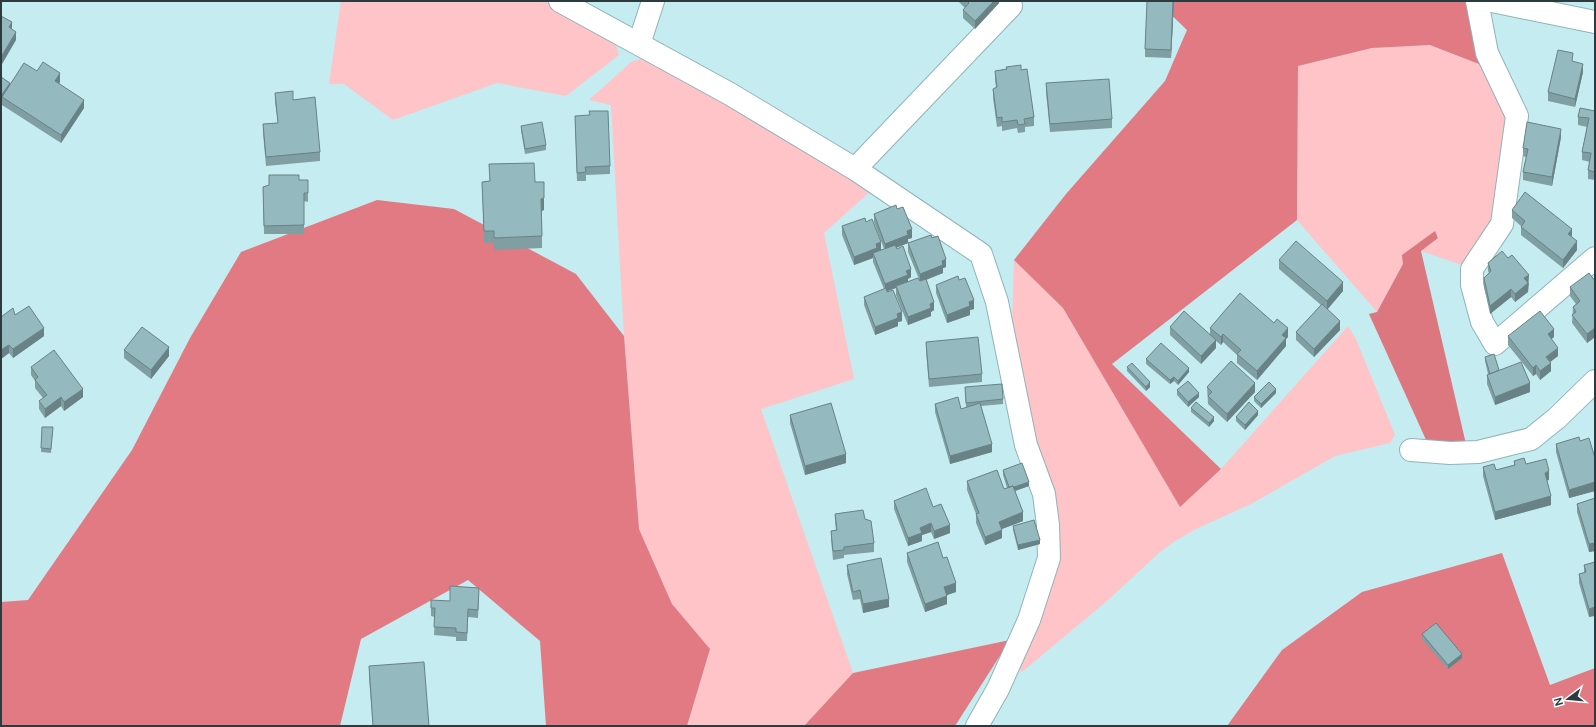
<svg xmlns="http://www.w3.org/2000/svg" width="1596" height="727" viewBox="0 0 1596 727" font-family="'DM Sans',sans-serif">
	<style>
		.green { fill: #fec4c7 }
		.forest { fill: #e17a83 }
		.water { fill: #dc767f }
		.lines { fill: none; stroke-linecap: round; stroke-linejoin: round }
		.minor-casing { stroke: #8fb4b9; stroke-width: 24 }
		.minor { stroke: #fff; stroke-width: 22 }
		.wall { fill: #7f9fa3; fill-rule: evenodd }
		.shaded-wall { fill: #688285 }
		.building { fill: #94b9be; stroke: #688285 }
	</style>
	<rect width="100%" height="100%" fill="#c5ecf0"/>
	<path class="green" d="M341 1H545L607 32 615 42 619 55 566 96 497 83 393 120 344 84H329Z
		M1430 45 1484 66 1509 117 1493 223 1465 266 1421 251 1438 238 1434 231 1403 264 1377 312 1297 220 1298 66 1372 48Z
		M643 58H654L872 190 824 233 854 379 761 409 853 673 804 726H687L710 649 672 604 639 529 624 336 611 105 589 100 631 62Z
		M1014 260 1063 308 1180 506 1221 469 1348 326 1356 339 1395 435 1390 443 1335 456 1251 504 1198 528 1175 541 1160 552 1107 601 1022 672 1019 667 1053 562 1012 327Z"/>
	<path class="forest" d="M1157 1H1471L1484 66 1430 45 1372 48 1298 66 1297 220 1112 364 1221 469 1180 507 1063 308 1014 260 1066 194 1165 81 1187 30Z
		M377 200 454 209 576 274 624 336 639 529 672 604 710 649 687 726H546L540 641 468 580 361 639 340 726H1V602L28 600 132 450 190 338 241 252Z
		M1502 553 1550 685 1595 668V726H1227L1282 650 1362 592Z
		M1010 640 955 726H804L853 673Z"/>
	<path class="water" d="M1435 231 1438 238 1421 251 1466 444 1427 442 1369 314 1377 312 1403 264 1402 255Z"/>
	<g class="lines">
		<defs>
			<path id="minor" d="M560 1 730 94 855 169 981 254 997 302 1026 445 1044 494 1048 525 1049 558 1029 620 998 689 977 726
				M1477 1 1487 53 1517 116 1502 224 1472 269V285L1482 322 1495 344 1595 258
				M1492 1 1595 22
				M639 44 653 1
				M855 169 1011 6
				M1411 450 1450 453 1478 452 1531 439 1557 418 1595 381"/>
		</defs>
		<use href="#minor" class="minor-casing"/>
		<use href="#minor" class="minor"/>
	</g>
	<path class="wall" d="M958 1H999V3L975 29 963 18V10L965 8Z
		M1174 1 1171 58 1145 57V49Z
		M1573 62 1583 72 1575 107 1548 101V92Z
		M1006 67 1021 70 1034 117V126L1025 127V132L1018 133 1017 128 1002 131V126L997 127 993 98V89L996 88 995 79V71L1006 69Z
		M37 71 60 82 59 83 84 108 61 143 2 105 1 77 10 85Z
		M1046 83 1112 119V128L1050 132 1046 92Z
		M275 93 293 100 320 152V161L266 166 263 133V124L278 123 275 102Z
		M1595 106V180L1588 179V170L1590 162 1582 160V152L1587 127 1578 125V117L1594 111Z
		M575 116 610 166V174L586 175V181H577Z
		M521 126 546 145V150L525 154 521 130Z
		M1561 137 1552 186 1523 180V172L1526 157 1523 156V148Z
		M489 164 535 182 544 210 542 211V248L494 250V243H484L482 182 490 181Z
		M299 180H308V202L304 201V234H264L263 187Z
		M897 209 912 238 908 239V243L932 238 946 267 943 268V273L926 280 934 310 931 312V316L908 325 896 295V288L887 291 902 321 898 322V326L875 335 864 305V297L884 289 873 262V258L854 265 842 235V226L866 222 881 250 884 249 874 222V214ZM908 243V252L919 279 908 282V279L911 277 896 248Z
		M1512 210 1572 237 1577 250 1563 268 1521 235V226L1512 218Z
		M1279 260 1343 291 1327 309 1340 330 1314 357 1296 340V332L1321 305 1279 269Z
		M1488 263 1529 283 1528 292 1515 302 1511 297 1490 314 1484 287V278L1489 273 1488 271Z
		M1595 281V337L1587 343 1572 323 1573 307 1576 304 1570 296V287Z
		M936 285 974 309 970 310V315L947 323 936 293Z
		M1 317 44 336 13 358 9 353 1 359Z
		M1170 327 1210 334V328L1288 337 1286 339V346L1257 380 1237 363V355L1223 342 1221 345 1216 341V348L1201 364 1170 335Z
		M1508 336 1554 337 1551 339 1558 356 1550 362 1551 371 1540 380 1536 374 1533 376 1508 345Z
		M926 342 982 374V382L929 387 926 350Z
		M124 350 169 356 151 379 124 358Z
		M1485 357 1499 370 1530 392 1495 405 1487 384V375L1488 374 1485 361Z
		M1146 359 1189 372 1178 385 1174 381 1170 384 1146 364Z
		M31 367 83 397 64 411 61 406 45 418 39 409V401L43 398 35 388V381L31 375Z
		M1127 367 1150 387 1146 391 1127 371Z
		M965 387 1003 399V404L981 406 992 452 950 464 935 412V404L961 409 970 407H966Z
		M1207 387 1255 392 1227 422 1208 404Z
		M1177 390 1199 397 1188 407 1177 395Z
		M1276 393 1261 408 1254 401V397Z
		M1191 408 1214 421 1209 427 1191 412Z
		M790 415 846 463 805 475 790 423Z
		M1258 415 1245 430 1236 421V417Z
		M42 427H53L51 453 41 452Z
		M1580 441 1595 458V491L1569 498 1556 452V444Z
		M1514 461 1526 464 1549 480H1547L1551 505 1495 520 1483 476V467L1496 470 1514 465Z
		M1003 470 1029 486 1015 491 1023 521 1002 529V538L985 545 976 523V514L967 490V481L1004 489 1007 488 1003 475Z
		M1595 498V551L1589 552 1577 512V504Z
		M894 501 933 507 950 533 934 539 931 532 922 535V541L908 546 894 509Z
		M835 514 865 519 874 543V552L844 555V558L833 560 831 539V531L836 530 835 522Z
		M1013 526 1040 544 1018 550 1013 530Z
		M907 553 956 592 947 595V604L925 612 907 562Z
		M1595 562 1589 617 1579 583V574L1584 573V565Z
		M847 565 889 607 863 613 860 599 853 600 847 574Z
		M479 596 478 618 468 617 467 641H456V637L434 635 435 617 431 616V608L450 601Z
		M1422 634 1462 658 1448 669 1422 639Z
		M369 666 429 726H373L369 678Z"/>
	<path class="shaded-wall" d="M994 1H999V3L975 29V21Z
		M1173 1H1174L1171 58V50Z
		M12 22V30L9 27Z
		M16 32V40L1 66V57Z
		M1583 64V72L1575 107V99Z
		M60 73V82L55 89V81Z
		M10 83V87L2 97 1 100V96Z
		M84 100V108L61 143V135Z
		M1561 129V137L1552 186V177Z
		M544 198V210L541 211V199Z
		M912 229V238L908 239V243L885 252V244L907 231Z
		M1572 229V237L1568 234Z
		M1577 241V250L1563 268V260Z
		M881 242V251L873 253V258L854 265V257L876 244Z
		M946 259V267L943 268V273L920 282V274Z
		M911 269V277L908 279V283L896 286V288L885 292V284L906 271Z
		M1529 275 1528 292 1515 302V294L1524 278Z
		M1343 282V291L1327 310V301Z
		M1511 289V297L1490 314V306Z
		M974 300V309L970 310V315L947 323V315L969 302Z
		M934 302V310L931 312V316L908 325V317Z
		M902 312V321L898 322V326L875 335V327L897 314Z
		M1340 321V330L1314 357V349Z
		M44 328V336L13 358V349Z
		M1288 328V337L1286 339V346L1257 380V371L1282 335Z
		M1595 328V337L1587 343V334Z
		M1554 329V337L1548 342V334Z
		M1223 334V342L1221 345V337Z
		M1216 340V348L1201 364V356Z
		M9 345V353L1 359V350Z
		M169 347V356L151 379V370Z
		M1558 348V356L1546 365V357Z
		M1551 363V371L1540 380V371Z
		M1536 365V374L1533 376V368Z
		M1189 368V372L1178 385V381Z
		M1174 377V381L1170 384V380Z
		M1150 382V387L1146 391V387Z
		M1255 383V392L1227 422V414Z
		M1530 383V392L1495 405V397Z
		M83 389V397L64 411V402Z
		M1276 389V393L1261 408V404Z
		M1199 393V397L1188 407V402Z
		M61 397V406L45 418V409Z
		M1258 411V415L1245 430V425Z
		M1214 417V421L1209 427V423Z
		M992 444V452L950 464V456Z
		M846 454V463L805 475V466Z
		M1549 471V480L1545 481V473Z
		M1029 482V486L1009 493V489Z
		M1595 482V491L1569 498V490Z
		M1551 496V505L1495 520V512Z
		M1023 512V521L999 530V522Z
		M931 523V532L922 535V541L908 546V538L920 528Z
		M950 525V533L934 539V531Z
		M1002 530V538L985 545V537Z
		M1040 540V544L1018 550V545Z
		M1595 542V551L1589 552V544Z
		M956 583V592L944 596V587Z
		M947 596V604L925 612V604Z
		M889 599V607L863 613V604Z
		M1595 607V616L1589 617V609Z
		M1462 654V658L1448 669V665Z"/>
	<path class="building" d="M967 1H994L975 21 963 10 969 3Z
		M1147 1H1173L1171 50 1145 49Z
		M1 16 12 22 9 27 16 32 1 57Z
		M1558 50 1573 53 1572 61 1583 64 1575 99 1548 92Z
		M43 62 60 73 55 81 84 100 61 135 2 97 24 63 37 71Z
		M1021 65V70L1027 69 1034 117 1024 119 1025 124 1018 125 1017 120 1002 122V117L997 118 993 89 997 87 995 71 1007 69 1006 67Z
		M1 77 10 83 1 96Z
		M1109 79 1112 119 1050 124 1046 83Z
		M293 91V100L315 97 320 152 266 157 263 124 278 123 275 93Z
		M1580 108 1595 111V172L1588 170 1591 153 1582 152 1589 118 1578 117Z
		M589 111H608L610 166 585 167 586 172 577 173 575 116 590 115Z
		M542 122 546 145 525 149 521 126Z
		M1527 122 1561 129 1552 177 1523 172 1528 149 1523 148Z
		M534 163 535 182H544V198L541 199 542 236 494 238V231H484L482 182 490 181 489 164Z
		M269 175H299V180H308V193H304V225L264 226 263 187 269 185Z
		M1525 192 1572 229 1568 234 1577 241 1563 260 1521 227 1525 221 1512 210Z
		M896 205 897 209 903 207 912 229 907 231 908 235 885 244 874 214Z
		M865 218 866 222 872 219 881 242 876 244 877 248 854 257 842 226Z
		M931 235 932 238 938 236 946 259 942 261 943 265 920 274 908 243Z
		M1296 241 1343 282 1327 301 1279 260Z
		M895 245 897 249 903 246 911 269 906 271 908 275 885 284 873 253Z
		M1502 251 1508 258 1512 255 1529 275 1524 278 1528 283 1515 294 1511 289 1490 306 1484 278 1491 271 1488 263Z
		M1589 273 1595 281V328L1587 334 1572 315 1576 312 1573 307 1580 301 1570 287Z
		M958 276 959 280 965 278 974 300 969 302 970 306 947 315 936 285Z
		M918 278 920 281 926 279 934 302 930 304 931 308 908 317 896 286Z
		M886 288 887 292 893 290 902 312 897 314 898 318 875 327 864 297Z
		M1240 293 1274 323 1277 319 1288 328 1282 335 1286 338 1257 371 1237 354 1241 350 1223 334 1221 337 1210 328Z
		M1322 304 1340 321 1314 349 1296 332Z
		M29 306 44 328 13 349 9 345 1 350V317L13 308 15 315Z
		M1184 311 1216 340 1201 356 1170 327Z
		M1540 311 1554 329 1548 334 1558 348 1546 357 1551 363 1540 371 1536 365 1533 368 1508 336Z
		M142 327 169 347 151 370 124 350Z
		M978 337 982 374 929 379 926 342Z
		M1161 343 1189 368 1178 381 1174 377 1170 380 1146 359Z
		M54 350 83 389 64 402 61 397 45 409 39 401 47 395 35 380 38 377 31 367Z
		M1494 354 1499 370 1490 374 1485 357Z
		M1231 361 1255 383 1227 414 1208 396 1212 392 1207 387Z
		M1521 362 1530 383 1495 397 1487 375Z
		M1132 363 1150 382 1146 387 1127 367Z
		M1188 381 1199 393 1188 402 1177 390Z
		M1269 382 1276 389 1261 404 1254 397Z
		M1002 384 1003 399 966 403 965 387Z
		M958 397 961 409 980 403 992 444 950 456 935 404Z
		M1196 402 1214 417 1209 423 1191 408Z
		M1249 402 1258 411 1245 425 1236 417Z
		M831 403 846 454 805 466 790 415Z
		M42 427H53L51 449 41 448Z
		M1579 437 1580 441 1589 438 1595 458V482L1569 490 1556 444Z
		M1524 458 1526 464 1546 459 1549 471 1545 473 1551 496 1495 512 1483 467 1494 464 1496 470 1515 465 1514 461Z
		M1022 463 1029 482 1014 487 1013 486 1009 487 1003 470Z
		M997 470 1004 489 1013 486 1023 512 999 522 1002 530 985 537 976 514 979 513 967 481Z
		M926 488 933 507 941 504 950 525 934 531 931 523 920 528 922 533 908 538 894 501Z
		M1595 498V543L1589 544 1577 504Z
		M863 510 865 519 871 521 874 543 844 547V550L833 551 831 531 837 530 835 514Z
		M1034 520 1040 540 1018 545 1013 526Z
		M938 542 943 558 947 557 956 583 944 587 947 596 925 604 907 553Z
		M881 558 889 599 863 604 860 590 853 592 847 565Z
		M1595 562V607L1589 609 1579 574 1586 572 1584 565Z
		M450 586 479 588 478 610 468 609 467 633 456 632V628L434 627 435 608H431V600L450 601Z
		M1436 623 1462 654 1448 665 1422 634Z
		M424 662 429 726H373L369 666Z"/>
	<rect width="1596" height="727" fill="none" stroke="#2c3c3e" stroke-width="4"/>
	<g transform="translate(1568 699) rotate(254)" stroke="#ffffff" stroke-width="3" paint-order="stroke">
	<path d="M0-3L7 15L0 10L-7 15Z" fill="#2c3c3e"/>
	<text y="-6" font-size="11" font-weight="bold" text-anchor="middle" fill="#2c3c3e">N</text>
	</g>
</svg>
